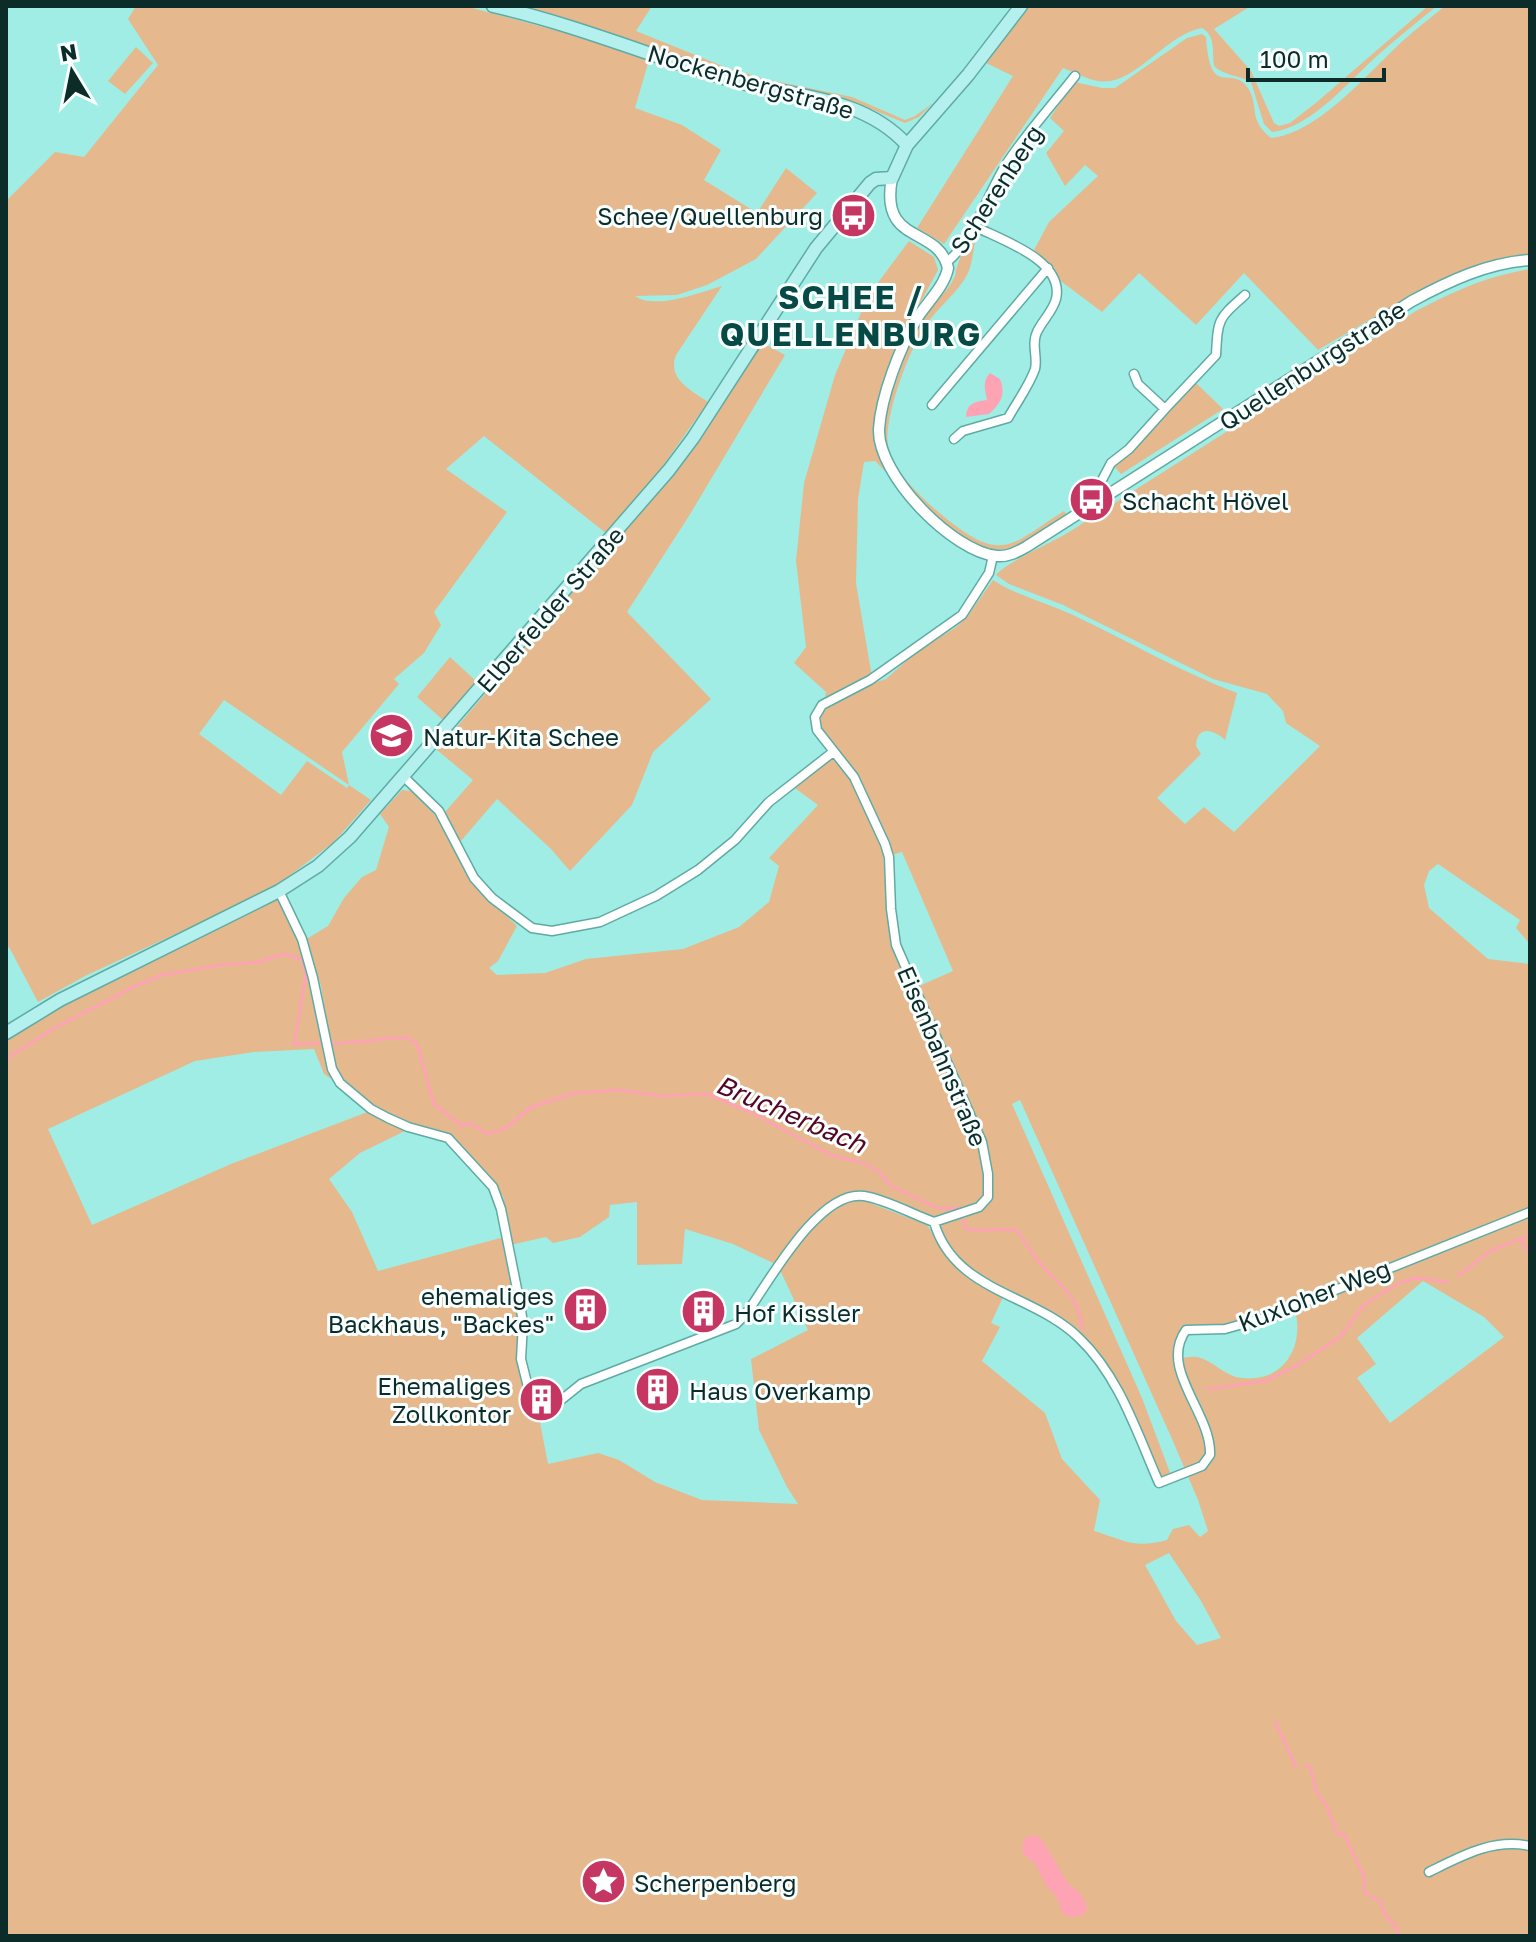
<svg xmlns="http://www.w3.org/2000/svg" width="1536" height="1942" viewBox="0 0 1536 1942" font-family="'Golos Text',sans-serif">
	<style>
		.green { fill: #e5b98d; fill-rule: evenodd }
		.water { fill: #fea3b4 }
		.lines { fill: none; stroke-linecap: round; stroke-linejoin: round }
		.stream { stroke: #fea3b4; stroke-width: 3 }
		.minor-casing { stroke: #5faba4; stroke-width: 11 }
		.tertiary-casing { stroke: #5faba4; stroke-width: 13 }
		.secondary-casing { stroke: #5faba4; stroke-width: 15 }
		.minor { stroke: #fff; stroke-width: 8 }
		.tertiary { stroke: #fff; stroke-width: 10 }
		.secondary { stroke: #b4f0ed; stroke-width: 12 }
		.labels { text-anchor: middle; dominant-baseline: central; stroke-width: 6; stroke-linejoin: round; paint-order: stroke }
		.street-label { font-size: 24px; fill: #0b2c29; stroke: #f8fffe }
		.poi-label { font-size: 24px; fill: #0b2c29; stroke: #f8fffe; text-anchor: start }
		.water-label { font-size: 26px; font-style: italic; fill: #560522; stroke: #f8fffe }
		.district-label { font-size: 32px; font-weight: bold; letter-spacing: 2px; fill: #074a45; stroke: #f8fffe }
	</style>
	<rect width="100%" height="100%" fill="#a0ede5"/>
	<path class="green" d="M136 6H465L577 36 649 60 635 108 682 125 721 150 704 180 757 213 786 168 817 193 756 259 707 285 677 295 635 296C655 310 699 293 722 286L676 355C667 379 691 390 708 402L654 478 607 534 484 436 446 469 507 512 434 612 441 625 424 653 394 679 399 684 342 752 349 785 371 800 334 842 285 879 253 898 85 976 38 1002 9 947 6 948V201L55 152 84 157 158 65 128 19ZM224 700 349 785 347 788 307 761 281 795 199 734Z
		M522 6H652L636 31 725 67 765 79 852 97 905 120 915 116 933 103 919 117 905 123 840 96 751 79Z
		M1028 6H1251L1214 29 1251 71 1274 123 1279 126 1290 123 1317 102 1428 6H1437C1417 22 1397 38 1378 55 1350 80 1311 128 1272 132L1264 124 1251 82C1239 75 1224 76 1214 66 1212 51 1216 36 1202 28 1167 33 1133 88 1098 81 1086 79 1074 72 1063 68L944 244 917 228 1013 76 986 63Z
		M1445 6H1530V254C1452 264 1386 312 1318 350L1244 273 1196 325 1139 273 1102 312 1058 279 1052 268 1034 250 1049 222 1098 176 1085 165 1065 186 1046 153 1064 131 1050 118 1074 82 1102 88H1115L1187 38 1202 34 1206 37C1210 101 1231 63 1248 88 1260 108 1247 118 1271 138 1320 133 1370 70 1406 38 1418 27 1432 17 1445 6Z
		M136 47 153 63 125 94 108 81Z
		M977 231C974 245 973 261 968 273 958 293 938 307 926 325 910 347 883 419 888 445 893 473 927 503 948 520 1004 564 1011 544 1064 511L1068 516C1015 548 1004 567 948 526 918 503 882 467 884 426 885 410 892 394 897 379 904 357 911 336 924 317 932 303 947 293 954 278 957 272 954 273 957 267 960 255 968 244 973 233Z
		M909 241 934 257 938 270 901 338 875 418V443L885 471 875 461 864 462 858 499 856 583 873 683 886 679 914 654 956 627 967 617 993 580C1017 596 1047 603 1073 615 1128 641 1181 672 1237 693L1225 740C1213 729 1197 725 1196 746L1201 754 1157 798 1185 824 1204 807 1234 832 1320 746 1286 723 1283 711 1267 694 1213 679 1063 605 1009 584 996 575C1005 563 1053 542 1069 532L1416 311C1457 290 1484 277 1530 269V944L1516 928 1520 920 1438 864 1429 871 1424 885 1429 908 1488 959 1530 964V1936H6V1038L33 1019 278 899C313 956 318 1006 329 1070L334 1081 324 1074 314 1049 254 1052 195 1061 48 1129 92 1225 231 1164 370 1111 409 1129 360 1153 329 1179 352 1212 378 1271 504 1237 520 1319 519 1360 538 1412 548 1464 598 1453 619 1460 655 1482 702 1500 798 1504 787 1487 759 1430 751 1359 808 1330 780 1270 811 1228 836 1207 860 1199 927 1225 945 1254 971 1280 1003 1297 991 1323 1000 1327 982 1361 1045 1413 1062 1459 1100 1500 1094 1531C1124 1540 1134 1549 1167 1540L1173 1529 1189 1525 1200 1537 1208 1531 1198 1500 1172 1439 1020 1100 1012 1104 1142 1398 1172 1478H1159L1134 1418 1073 1328 974 1276 950 1252 940 1234 939 1224 990 1197 989 1162 969 1121 978 1144 985 1178 984 1195 979 1202 963 1211 929 1218 867 1195 830 1204 777 1265 733 1244 685 1229 682 1264 637 1265V1202L610 1205 609 1217 580 1237 553 1243 546 1237 510 1245 503 1196 466 1150 434 1129 407 1124 390 1116 361 1097 344 1082 334 1068 321 986 305 940 328 926 344 898 362 877 376 870 389 827 380 814 402 790 411 791 435 815 477 887 517 926 498 961 489 968 497 975 545 973 586 959 683 949 739 927 769 902 779 866 769 858 818 805 792 786 832 758 851 779 882 846 890 930 894 949 930 1031 938 1029 919 986 953 971 902 852 892 855 858 778 827 739 820 723 826 692 794 663 806 647 796 561 804 483 835 375 868 296ZM1423 1281 1484 1317 1504 1337 1390 1423 1357 1378 1376 1364 1357 1338ZM1294 1307C1306 1344 1285 1383 1242 1378 1225 1377 1212 1359 1196 1357 1191 1356 1183 1358 1177 1359L1173 1347 1178 1334 1195 1328 1224 1326ZM1169 1553 1201 1601 1221 1638 1197 1645 1176 1621 1145 1565Z
		M763 343 785 355 689 516 627 612 711 699 653 752 632 805 570 871 551 849 497 799 460 842 445 812 473 780 437 750 649 503 700 437Z
		M1195 382 1223 409 1121 474 1113 465Z
		M450 657 476 681 443 720 417 697Z"/>
	<path class="water" d="M990 373 1000 379C1006 394 1001 403 989 414L966 417C967 403 974 402 987 400 985 390 982 381 990 373Z
		M1036 1835 1043 1841 1068 1884C1078 1891 1085 1895 1087 1909L1082 1916 1071 1917 1063 1914 1056 1896 1047 1887 1036 1865 1024 1854 1022 1849 1024 1838Z"/>
	<g class="lines">
		<path class="stream" d="M332 1044 407 1037 417 1044 434 1104 462 1126 470 1123 487 1134 506 1128 531 1107 575 1093 620 1090 660 1096 707 1094 750 1112 831 1155 866 1164 880 1173 891 1186 937 1208H958
			M6 1059 51 1030 135 986 162 975 221 965 259 962 283 954 302 959 306 975 294 1044 322 1043
			M962 1219 967 1229C985 1233 999 1227 1017 1230 1024 1241 1031 1252 1039 1262 1058 1284 1081 1298 1082 1329
			M1519 1238 1530 1254
			M1458 1276 1490 1251 1530 1235
			M1208 1389 1265 1381 1294 1367 1340 1337 1365 1304 1401 1282 1417 1278 1448 1282
			M1275 1721 1296 1767
			M1305 1765 1311 1768 1315 1789 1327 1807 1337 1833 1344 1834 1365 1879 1364 1892 1381 1902 1385 1914 1398 1930 1396 1936"/>
		<defs>
			<path id="minor" d="M947 262C975 239 986 197 1005 166 1024 136 1053 104 1075 76
				M1134 374 1138 384 1165 409 1216 355C1218 318 1218 319 1245 295
				M932 405 1048 268
				M954 439 963 431 1008 418C1017 402 1029 386 1035 369 1038 357 1031 344 1037 332 1042 321 1053 311 1056 299 1065 260 1001 240 974 226
				M1107 498 1100 488 1101 482 1111 463 1129 449 1165 409
				M404 777 439 811 474 878 492 898 532 928 552 931 600 922 613 916 656 896 698 870 735 840 769 802 833 752
				M279 891 302 939 313 978 332 1069 340 1083 371 1109 388 1118 408 1127 448 1138 493 1187 501 1209 520 1304 523 1323 521 1359 531 1399 540 1417 581 1384 736 1324 746 1314C769 1282 819 1189 864 1196 885 1199 914 1215 934 1222
				M934 1222C954 1292 1033 1293 1079 1338 1119 1376 1137 1433 1159 1483L1202 1466 1210 1455C1212 1413 1158 1369 1186 1330L1225 1329 1268 1317 1530 1212
				M934 1222 979 1207 988 1197V1174L982 1142 896 945 891 909 889 857 885 844 854 777 817 730 815 717 822 705 870 680 962 615 989 573 993 556
				M1429 1872C1461 1856 1493 1838 1530 1846"/>
			<path id="tertiary" d="M892 178C879 246 938 225 948 268 944 288 926 303 916 320 900 348 881 396 879 429 877 475 953 552 997 556 1008 557 1017 552 1026 547L1412 301C1449 281 1487 263 1530 260"/>
			<path id="secondary" d="M493 6C573 24 648 55 727 79 788 97 861 94 907 145
				M6 1033 60 1000 279 891 318 866 350 837 669 470 693 438 816 248 870 183 876 179 892 178 907 145 968 75 1021 6"/>
		</defs>
		<use href="#minor" class="minor-casing"/>
		<use href="#tertiary" class="tertiary-casing"/>
		<use href="#secondary" class="secondary-casing"/>
		<use href="#minor" class="minor"/>
		<use href="#tertiary" class="tertiary"/>
		<use href="#secondary" class="secondary"/>
	</g>
	<defs>
		<symbol id="bus-disc" viewBox="-11 -11 22 22"><circle r="9.5" fill="#c53762" stroke="#f8fffe"/><path d="M-5-6H5V4H4V6H2V4H-2V6H-4V4H-5ZM-3.5-4V0h7V-4ZM-3.5 1.2v1.5H-2V1.2ZM2 1.2v1.5H3.5V1.2Z" fill="#fff"/></symbol>
		<symbol id="school-disc" viewBox="-11 -11 22 22"><circle r="9.5" fill="#c53762" stroke="#f8fffe"/><path d="M0-5L7-2L0 1L-7-2ZM-4 1L0 2.5L4 1V4Q0 6-4 4Z" fill="#fff"/></symbol>
		<symbol id="building-disc" viewBox="-11 -11 22 22"><circle r="9.5" fill="#c53762" stroke="#f8fffe"/><path d="M-4-6H4V6H1V3H-1V6H-4ZM-2.5-4.3h1.7v1.8h-1.7ZM.8-4.3h1.7v1.8H.8ZM-2.5-1h1.7V.8h-1.7ZM.8-1h1.7V.8H.8Z" fill="#fff"/></symbol>
		<symbol id="sight-disc" viewBox="-11 -11 22 22"><circle r="9.5" fill="#c53762" stroke="#f8fffe"/><path d="M0-6L1.8-2.2L6-1.7L2.9 1.2L3.7 5.4L0 3.3L-3.7 5.4L-2.9 1.2L-6-1.7L-1.8-2.2Z" fill="#fff"/></symbol>
	</defs>
	<g fill-rule="evenodd">
		<use href="#bus-disc" x="828" y="190" width="51" height="51"/>
		<use href="#bus-disc" x="1066" y="474" width="51" height="51"/>
		<use href="#school-disc" x="366" y="710" width="51" height="51"/>
		<use href="#building-disc" x="560" y="1284" width="51" height="51"/>
		<use href="#building-disc" x="678" y="1286" width="51" height="51"/>
		<use href="#building-disc" x="632" y="1364" width="51" height="51"/>
		<use href="#building-disc" x="516" y="1374" width="51" height="51"/>
		<use href="#sight-disc" x="578" y="1856" width="51" height="51"/>
	</g>
	<g class="labels">
		<g class="street-label">
			<text transform="translate(751 81) rotate(16)">Nockenbergstraße</text>
			<text transform="translate(996 189) rotate(-57)">Scherenberg</text>
			<text transform="translate(1312 365) rotate(-33)">Quellenburgstraße</text>
			<text transform="translate(550 609) rotate(-49)">Elberfelder Straße</text>
			<text transform="translate(943 1056) rotate(67)">Eisenbahnstraße</text>
			<text transform="translate(1314 1295) rotate(-21)">Kuxloher Weg</text>
		</g>
		<g class="poi-label">
			<text x="823" y="215" text-anchor="end">Schee/Quellenburg</text>
			<text x="1122" y="500">Schacht Hövel</text>
			<text x="423" y="736">Natur-Kita Schee</text>
			<text x="554" y="1295" text-anchor="end">ehemaliges<tspan x="554" dy="28">Backhaus, "Backes"</tspan></text>
			<text x="734" y="1312">Hof Kissler</text>
			<text x="511" y="1385" text-anchor="end">Ehemaliges<tspan x="511" dy="28">Zollkontor</tspan></text>
			<text x="689" y="1390">Haus Overkamp</text>
			<text x="634" y="1882">Scherpenberg</text>
		</g>
		<g class="water-label">
			<text transform="translate(791 1114) rotate(23)">Brucherbach</text>
		</g>
		<g class="district-label">
			<text x="851" y="297">SCHEE /<tspan x="851" dy="37">QUELLENBURG</tspan></text>
		</g>
	</g>
	<rect width="1536" height="1942" fill="none" stroke="#0b2c29" stroke-width="16"/>
	<g transform="translate(72 72) rotate(350)" stroke="#f8fffe" stroke-width="6" paint-order="stroke">
	<path d="M0-6L14 30L0 20L-14 30Z" fill="#0b2c29"/>
	<text y="-12" font-size="22" font-weight="bold" text-anchor="middle" fill="#0b2c29">N</text>
	</g>
	<path d="M1248 68v12h136v-12" fill="none" stroke="#0b2c29" stroke-width="4"/>
	<text x="1260" y="68" font-size="24" fill="#0b2c29" stroke="#f8fffe" stroke-width="6" paint-order="stroke">100 m</text>
</svg>
